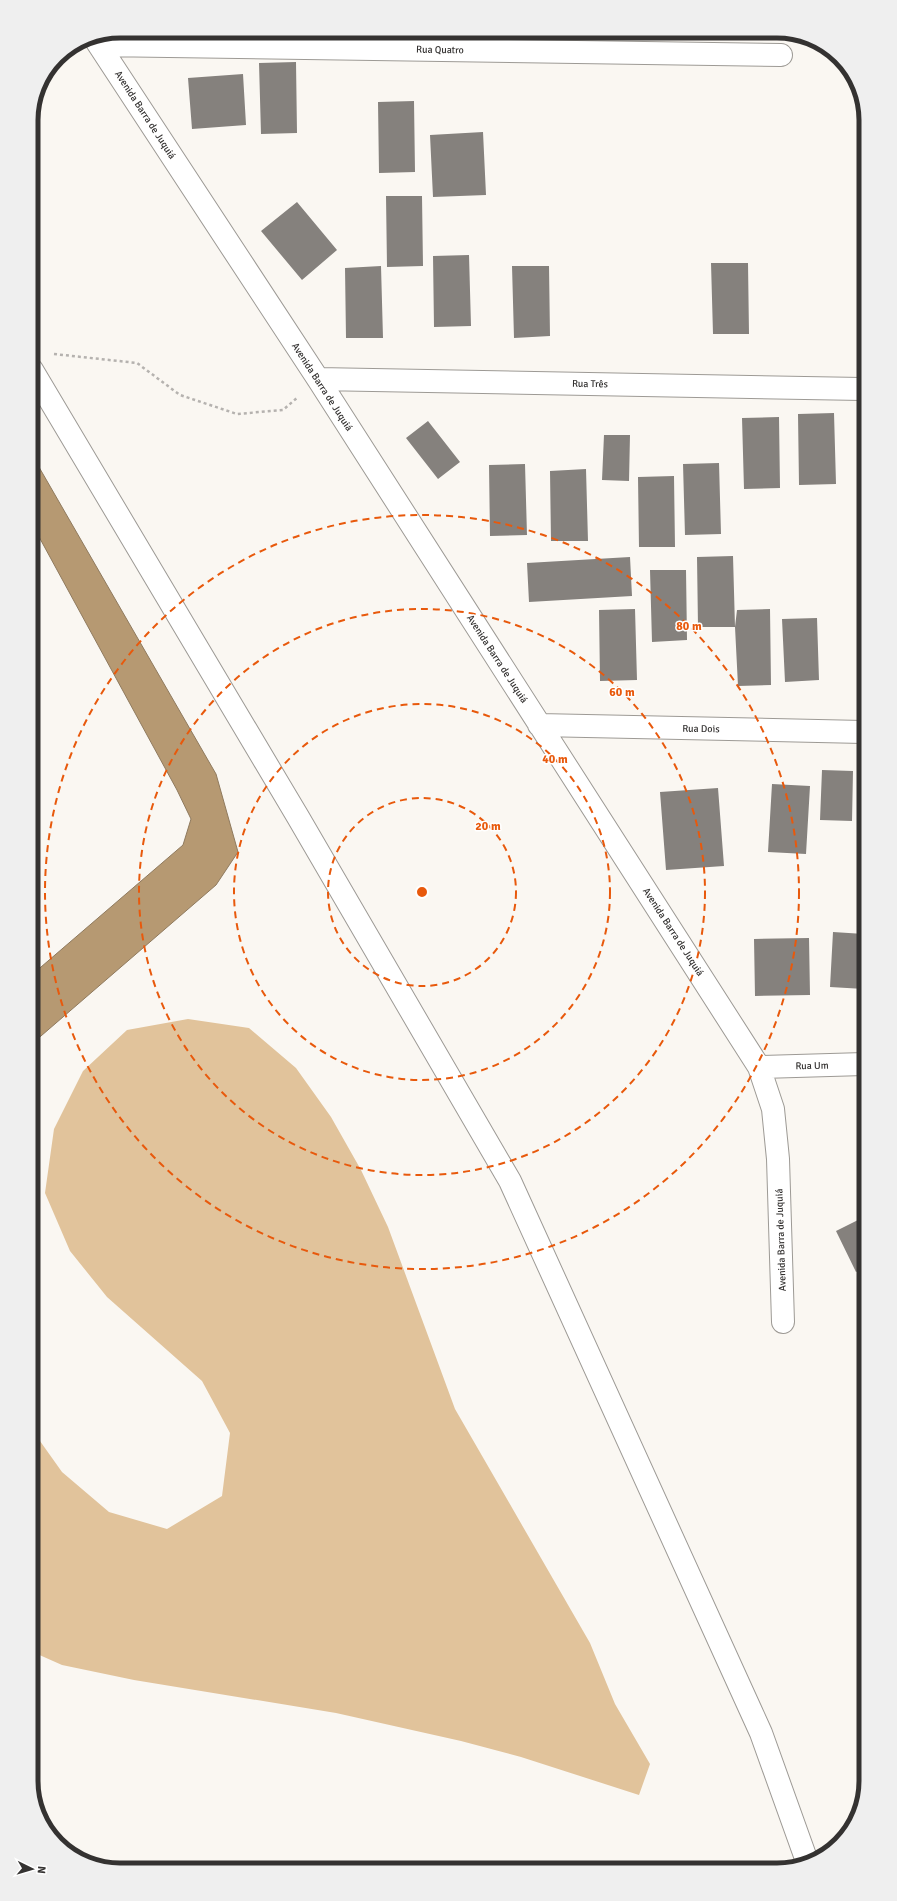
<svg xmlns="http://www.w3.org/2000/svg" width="897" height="1901" viewBox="0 0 897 1901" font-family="Signika,sans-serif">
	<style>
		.forest { fill: #e1c39b }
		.water { fill: #b69972; stroke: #8f7a5e }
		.building { fill: #85817d }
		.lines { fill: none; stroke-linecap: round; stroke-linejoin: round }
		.minor-casing { stroke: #9d9a95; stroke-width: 24 }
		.path { stroke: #b5b2af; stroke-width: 2.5; stroke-dasharray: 3 3; stroke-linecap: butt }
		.minor { stroke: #fff; stroke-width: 22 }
		.ring { fill: none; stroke: #e8590c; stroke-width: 2; stroke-dasharray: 7 5 }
		.labels { text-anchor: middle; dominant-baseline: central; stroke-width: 3; stroke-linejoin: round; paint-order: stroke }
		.street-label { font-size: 10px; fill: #343231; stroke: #fff }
		.rim { fill: none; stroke: #343231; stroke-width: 5 }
		.centre { fill: #e8590c; stroke: #fff; stroke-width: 2 }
		.ring-label { font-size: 12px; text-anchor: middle; font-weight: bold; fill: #e8590c; stroke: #fff; stroke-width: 3; stroke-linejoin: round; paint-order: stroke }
	</style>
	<rect width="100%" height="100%" fill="#faf7f2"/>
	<path class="forest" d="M188 1019 249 1028 296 1068 331 1117 361 1170 388 1227 455 1409 590 1643 615 1704 650 1764 639 1795 521 1757 461 1741 336 1713 134 1680 62 1665 35 1653V1434L62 1472 109 1512 167 1529 222 1496 230 1433 202 1381 107 1297 70 1251 45 1193 54 1129 83 1071 127 1030Z"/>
	<path class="water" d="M32 455 216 774 238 852 216 885 34 1042V973L183 845 191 819 177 790 32 524Z"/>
	<path class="building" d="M296 62 297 133 261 134 259 63Z
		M243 74 246 125 192 129 188 78Z
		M414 101 415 172 379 173 378 102Z
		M483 132 486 195 433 197 430 135Z
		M386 196H422L423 266 387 267Z
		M297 202 337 250 302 280 261 231Z
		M469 255 471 326 434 327 433 256Z
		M711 263H748L749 334H713Z
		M381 266 383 338H346L345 268Z
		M512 266H549L550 336 514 338Z
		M834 413 836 484 799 485 798 414Z
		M779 417 780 488 744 489 742 418Z
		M428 421 460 462 438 479 406 438Z
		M604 435H630L629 481 602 480Z
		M719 463 721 534 685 535 683 464Z
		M525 464 527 535 490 536 489 465Z
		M586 469 588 541H551L550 471Z
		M674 476 675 547H639L638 477Z
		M733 556 735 627H698L697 557Z
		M630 557 632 596 529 602 527 563Z
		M650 570H686L687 640 652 642Z
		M635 609 637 680 600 681 599 610Z
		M770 609 771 685 738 686 735 627 737 610Z
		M817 618 819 680 785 682 782 619Z
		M822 770 853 771 852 821 820 820Z
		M772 784 810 786 806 854 768 852Z
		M718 788 724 866 666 870 660 792Z
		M833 932 864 934V989L830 987Z
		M809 938 810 995 755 996 754 939Z
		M864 1217 865 1268 856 1272 836 1231Z"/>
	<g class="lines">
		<defs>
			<path id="minor" d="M93 36 318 379 759 1067 773 1109 778 1159 783 1322
				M99 45 781 55
				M32 370 298 817 510 1181 761 1733 808 1864
				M318 379 862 389
				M539 725 863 732
				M759 1067 864 1064"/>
		</defs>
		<use href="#minor" class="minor-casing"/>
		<path class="path" d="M54 354 137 363 180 395 237 414 283 410 298 397"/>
		<use href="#minor" class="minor"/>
	</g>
	<g class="ring">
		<circle cx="422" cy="892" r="94"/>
		<circle cx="422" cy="892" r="188"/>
		<circle cx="422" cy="892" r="283"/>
		<circle cx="422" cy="892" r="377"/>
	</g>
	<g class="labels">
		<g class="street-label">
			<text transform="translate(440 50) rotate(1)">Rua Quatro</text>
			<text transform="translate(145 115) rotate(57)">Avenida Barra de Juquiá</text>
			<text transform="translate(590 384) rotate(1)">Rua Três</text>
			<text transform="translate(322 387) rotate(57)">Avenida Barra de Juquiá</text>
			<text transform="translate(497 659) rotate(57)">Avenida Barra de Juquiá</text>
			<text transform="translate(701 729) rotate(1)">Rua Dois</text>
			<text transform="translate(673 932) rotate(57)">Avenida Barra de Juquiá</text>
			<text transform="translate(812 1066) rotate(-1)">Rua Um</text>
			<text transform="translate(781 1240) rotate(-92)">Avenida Barra de Juquiá</text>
		</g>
	</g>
	<path d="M0 0H897V1901H0ZM120 38H777A82 82 0 0 1 859 120V1781A82 82 0 0 1 777 1863H120A82 82 0 0 1 38 1781V120A82 82 0 0 1 120 38Z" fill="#efefef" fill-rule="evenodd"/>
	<path class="rim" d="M120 38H777A82 82 0 0 1 859 120V1781A82 82 0 0 1 777 1863H120A82 82 0 0 1 38 1781V120A82 82 0 0 1 120 38Z"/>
	<circle cx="422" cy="892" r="6" class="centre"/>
	<g class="ring-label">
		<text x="689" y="630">80 m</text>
		<text x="622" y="696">60 m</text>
		<text x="555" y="763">40 m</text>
		<text x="488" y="830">20 m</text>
	</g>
	<g transform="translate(32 1869) rotate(95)" stroke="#ffffff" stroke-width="3" paint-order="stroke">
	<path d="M0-3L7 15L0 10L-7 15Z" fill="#343231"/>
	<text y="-6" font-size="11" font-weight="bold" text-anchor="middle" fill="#343231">N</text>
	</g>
</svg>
